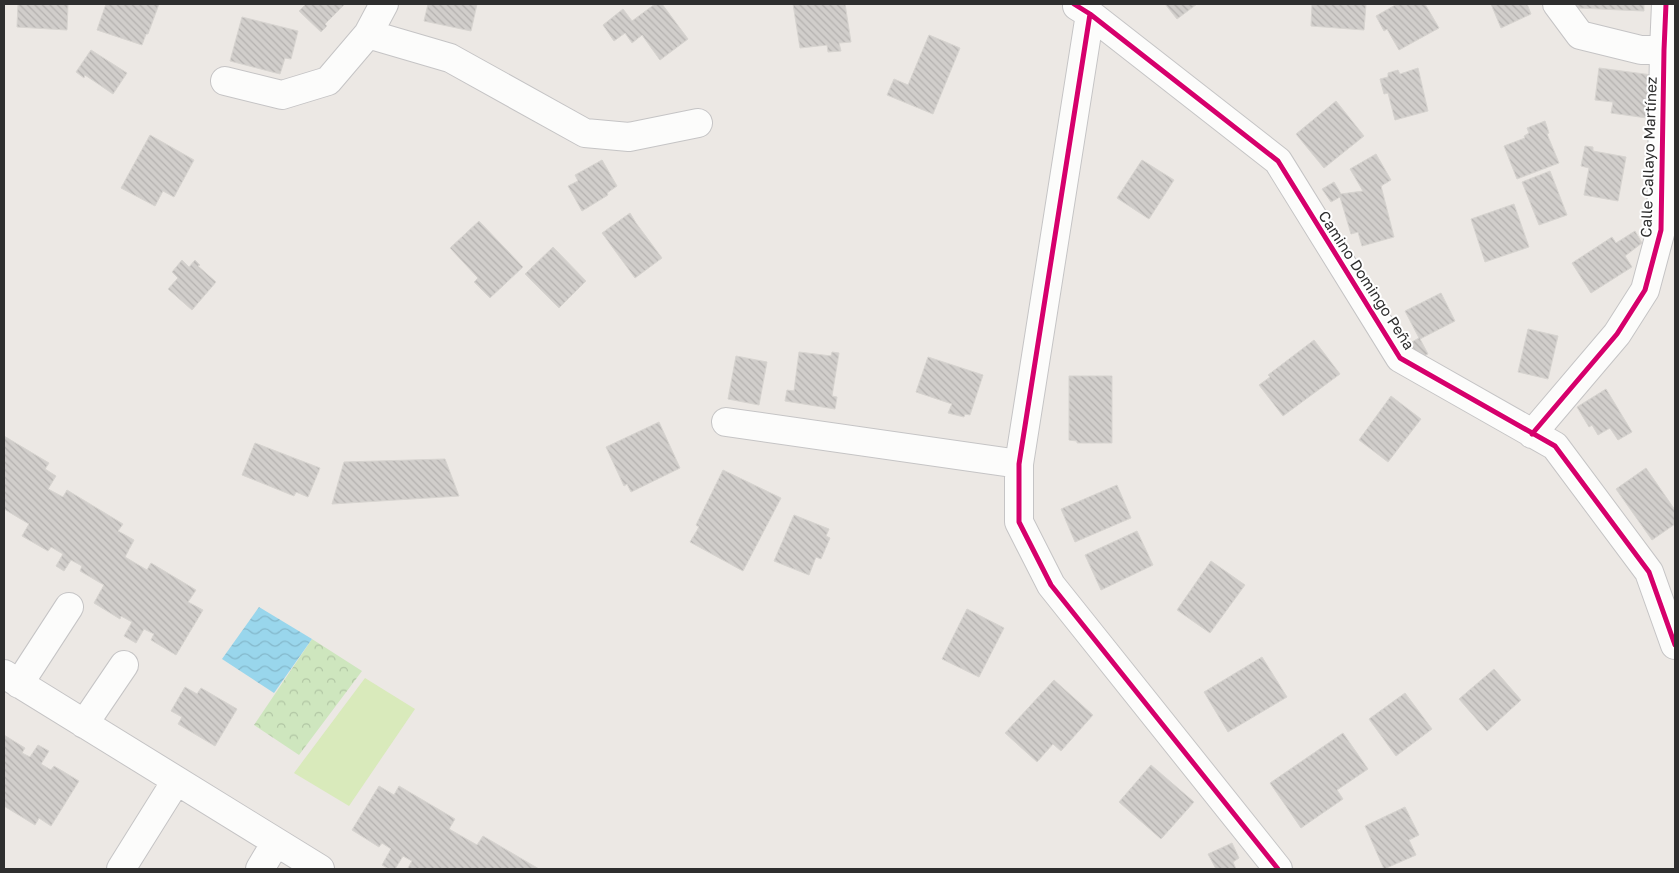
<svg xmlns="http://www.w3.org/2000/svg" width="1679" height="873" viewBox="0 0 1679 873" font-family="'Golos Text',sans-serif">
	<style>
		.park { fill: url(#park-crowns) }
		.pitch { fill: #d9eabb }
		.water { fill: url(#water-waves) }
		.building { fill: url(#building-back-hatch); stroke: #d7d4d0 }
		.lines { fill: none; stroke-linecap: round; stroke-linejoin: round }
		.minor-casing { stroke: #c5c4c5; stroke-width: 30 }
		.minor { stroke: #fcfcfb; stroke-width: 28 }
		.cycleway-casing { stroke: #fff; stroke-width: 8 }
		.cycleway { stroke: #d6006c; stroke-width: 5 }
		.labels { text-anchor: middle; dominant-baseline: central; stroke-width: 4; stroke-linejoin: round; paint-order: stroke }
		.street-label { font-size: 15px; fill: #2e2e2e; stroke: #fff }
	</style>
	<defs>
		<pattern id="park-crowns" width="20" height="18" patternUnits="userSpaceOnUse" patternTransform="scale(1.25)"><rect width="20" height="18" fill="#cee6be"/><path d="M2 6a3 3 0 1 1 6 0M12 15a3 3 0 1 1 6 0" fill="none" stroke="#b1c6a4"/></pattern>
		<pattern id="water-waves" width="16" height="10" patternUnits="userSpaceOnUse" patternTransform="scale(1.25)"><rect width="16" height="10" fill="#99d6ec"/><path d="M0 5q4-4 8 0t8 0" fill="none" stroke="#84b8cb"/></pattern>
		<pattern id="building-back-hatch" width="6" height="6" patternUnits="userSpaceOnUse" patternTransform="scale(1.25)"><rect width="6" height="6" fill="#d1cecb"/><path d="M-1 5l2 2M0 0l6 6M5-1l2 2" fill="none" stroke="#b4b1af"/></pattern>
	</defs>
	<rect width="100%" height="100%" fill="#ece8e4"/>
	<path class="park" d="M312 639 362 671 299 755 254 725Z"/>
	<path class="pitch" d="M365 678 415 709 349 806 294 773Z"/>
	<path class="water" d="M259 607 312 639 274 693 222 659Z"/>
	<path class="building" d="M18 4H68L67 30 17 27Z
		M106 4H159L148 34H146L142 45 97 30Z
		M306 4H345L325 24 327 26 321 32 299 11Z
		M428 4H477L471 31 424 21Z
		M655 4H662L688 39 660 60 642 35 632 43 625 33 614 41 603 25 623 9 632 21Z
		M793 4H845L851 42 839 43 841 51 828 52 827 45 800 48Z
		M1165 4H1197L1177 19Z
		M1312 4H1366L1364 30 1311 26Z
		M1397 4H1425L1439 28 1399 50 1387 29 1384 31 1376 16Z
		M1491 4H1527L1531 14 1501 28Z
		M1577 4H1644V11L1577 8Z
		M242 17 298 31 291 59 285 58 280 74 230 61Z
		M929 35 960 48 933 114 887 95 894 79 908 85Z
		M91 50 127 73 113 94 85 75 84 78 76 72Z
		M1418 68 1428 111 1395 120 1388 93 1384 94 1380 79 1388 77V73L1398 70 1400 74Z
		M1599 68 1652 75 1647 118 1611 113 1613 102 1595 100Z
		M1336 101 1364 136 1324 168 1296 134Z
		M1545 121 1549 133 1547 134 1559 163 1517 179 1504 146 1525 138 1524 136 1529 133 1527 128Z
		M150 135 194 160 174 197 163 191 155 206 121 188Z
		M1585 146 1593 147V151L1626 157 1618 201 1584 195 1589 168 1581 166Z
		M1376 154 1391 180 1381 186 1394 237 1362 246 1358 232 1351 234 1340 197 1331 202 1322 189 1334 182 1341 194 1363 191 1350 169Z
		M602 160 617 186 607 193 608 195 582 211 568 186 578 181 575 175Z
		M1142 160 1174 180 1149 219 1117 198Z
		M1550 171 1567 215 1539 225 1522 182Z
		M1514 204 1529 247 1485 262 1471 219Z
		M630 213 636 223 662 258 635 278 602 233Z
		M479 221 523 267 490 298 474 282 478 278 450 248Z
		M1635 231 1642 243 1625 256 1632 267 1591 293 1572 263 1612 237 1616 243Z
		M553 247 586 281 559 308 525 274Z
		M182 260 189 267 195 260 200 265 198 266 216 282 192 310 168 289 178 278 172 272Z
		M1441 293 1455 321 1420 339 1428 354 1419 359 1410 343 1419 338 1405 311Z
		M1528 329 1558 336 1548 379 1518 372Z
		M1314 340 1340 374 1283 416 1259 385 1270 377 1268 375Z
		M799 352 831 356 832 352 839 353 832 396 837 397 835 409 785 401 787 390 794 391Z
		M736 356 767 362 759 405 728 399Z
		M928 357 983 375 970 415 965 414 964 417 948 413 952 404 916 392Z
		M1069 376H1112V443H1077V441L1069 440Z
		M1606 389 1632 432 1618 440 1610 428 1598 435 1592 425 1589 427 1577 407Z
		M1391 396 1421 419 1388 462 1359 440Z
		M659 422 680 468 631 492 627 484 624 486 606 447Z
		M4 436 49 463 45 469 56 476 48 489 63 497 67 490 123 524 118 531 134 540 125 557 147 570 151 563 196 590 188 602 203 610 176 655 151 640 154 634 144 629 136 643 124 636 132 622 121 616 120 619 94 603 104 585 80 571 82 566 71 560 64 571 56 566 63 554 51 547 48 551 22 536 29 524 4 509 5 503 4 502Z
		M255 443 320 468 308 497 296 492 294 496 242 475Z
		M445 459 459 496 332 504 344 462Z
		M1646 468 1675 510V524L1652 540 1616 489Z
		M723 470 781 498 743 571 690 542 699 527 696 525Z
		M1117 485 1131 518 1075 542 1061 509Z
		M794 515 829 529 826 536 830 538 821 559 816 557 809 575 774 561Z
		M1137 531 1153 565 1101 590 1085 555Z
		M1211 561 1245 585 1210 633 1177 610Z
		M967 609 1004 628 979 677 942 659Z
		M1262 657 1287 697 1228 732 1204 692Z
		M1494 669 1521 700 1487 731 1459 699Z
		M1054 680 1093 715 1061 751 1053 744 1037 762 1005 733Z
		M185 687 197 694 201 688 237 709 215 746 178 724 182 717 171 711Z
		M1405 693 1432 729 1396 756 1369 719Z
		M1343 733 1368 769 1337 790 1343 799 1301 828 1270 783Z
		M4 735 25 748 22 753 30 757 38 745 49 751 41 764 51 770 54 766 79 781 51 826 39 818 35 825 4 806Z
		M1151 765 1194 802 1161 839 1119 802Z
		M379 786 394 795 399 786 455 819 449 829 477 845 483 836 539 869H410L408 868 412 861 403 856 395 869H389L382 865 391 849 382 843 379 847 352 830Z
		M1405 807 1419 835 1409 840 1416 855 1384 869 1365 826Z
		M1232 843 1239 858 1233 862 1236 869H1216L1208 854Z"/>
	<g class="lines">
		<defs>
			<path id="minor" d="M1557 4 1580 35 1641 50H1664
				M1077 6 1090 14 1278 161 1400 358 1555 446 1649 572 1675 645
				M1090 14 1019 464V522L1051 585 1278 869
				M368 34 450 58 585 133 629 137 698 123
				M225 81 282 95 328 81 368 34 384 4
				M726 422 1019 464
				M1532 434 1617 334 1645 290 1661 230 1664 50 1666 4
				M4 674 320 869
				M19 684 69 607
				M84 724 124 665
				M121 869 176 781
				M260 869 276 842"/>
		</defs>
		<use href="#minor" class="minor-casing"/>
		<use href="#minor" class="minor"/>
		<defs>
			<path id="cycleway" d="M1074 4 1090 14 1278 161 1400 358 1555 446 1649 572 1675 645
				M1090 14 1019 464V522L1051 585 1278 869
				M1532 434 1617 334 1645 290 1661 230 1664 50 1666 4"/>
		</defs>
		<use href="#cycleway" class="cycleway-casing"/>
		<use href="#cycleway" class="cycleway"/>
	</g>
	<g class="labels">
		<g class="street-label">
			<text transform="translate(1648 157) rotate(-88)">Calle Callayo Martínez</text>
			<text transform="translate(1367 280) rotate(57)">Camino Domingo Peña</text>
		</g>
	</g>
	<rect width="1679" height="873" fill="none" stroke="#2e2e2e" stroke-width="10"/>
</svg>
